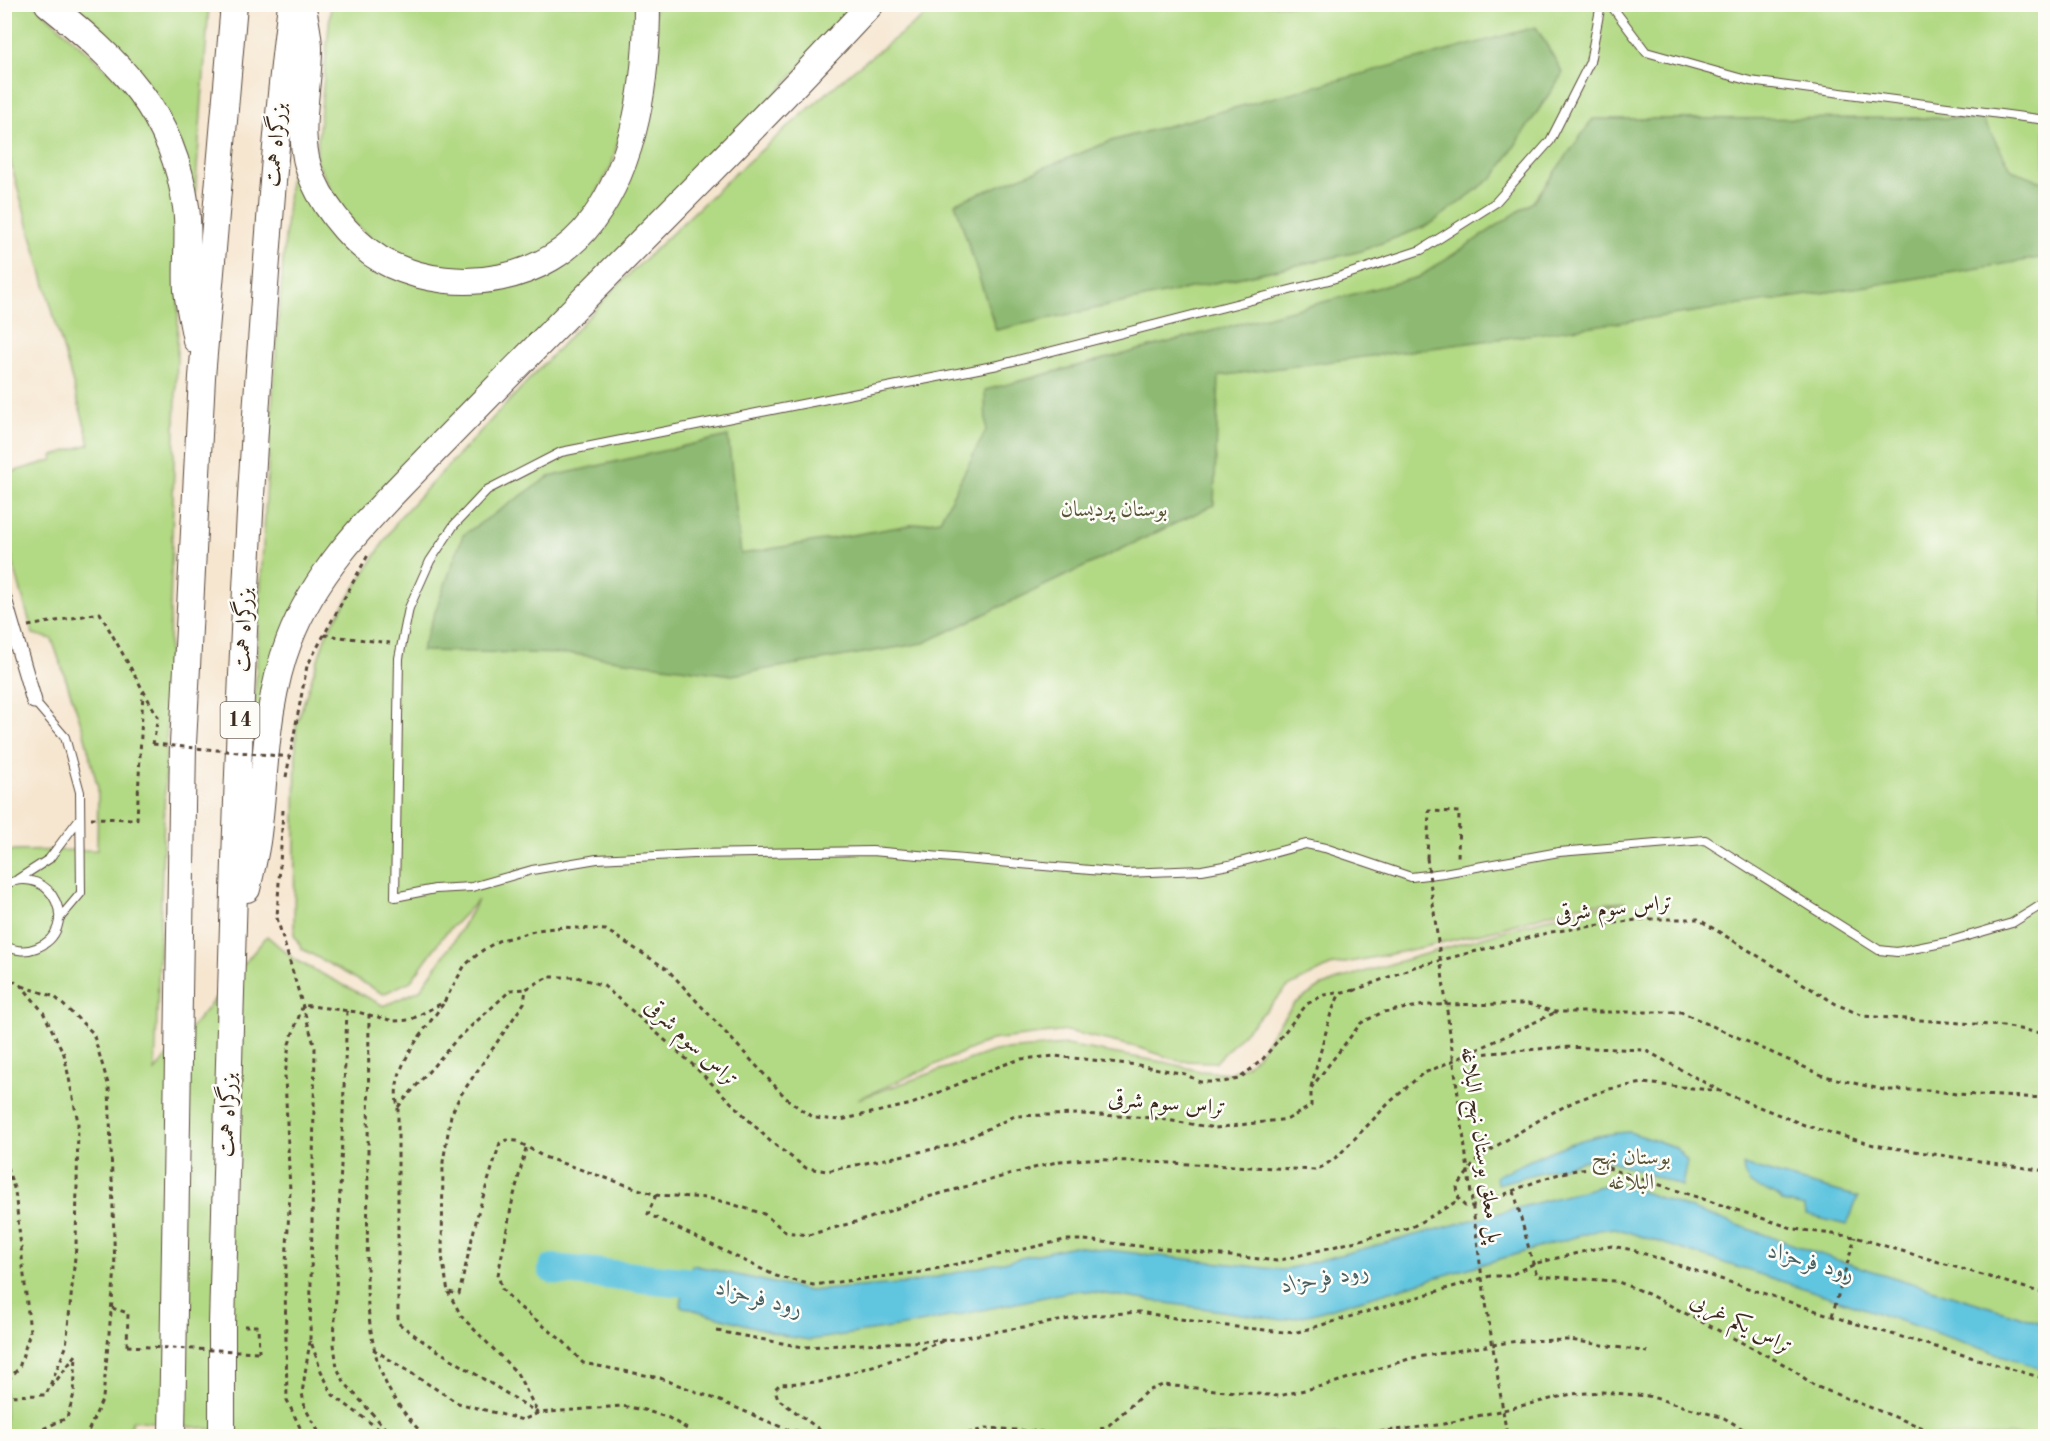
<svg xmlns="http://www.w3.org/2000/svg" width="2050" height="1441" viewBox="0 0 2050 1441" font-family="'Old Standard TT',Amiri,serif">
	<style>
		.green { fill: #b2d984; stroke: #768251; stroke-width: 1.5; fill-rule: evenodd }
		.forest { fill: #8db972; stroke: #647248; stroke-width: 1.5 }
		.water { fill: #61c5df; stroke: #4e787e; stroke-width: 1.5 }
		.lines { fill: none; stroke-linecap: round; stroke-linejoin: round }
		.river { stroke: #61c5df; stroke-width: 30 }
		.service-casing { stroke: #574639; stroke-width: 10 }
		.minor-casing { stroke: #574639; stroke-width: 17 }
		.trunk-casing { stroke: #574639; stroke-width: 28 }
		.path { stroke: #574639; stroke-width: 3; stroke-dasharray: 4.5 4.5; stroke-linecap: butt }
		.service { stroke: #fff; stroke-width: 8 }
		.minor { stroke: #fff; stroke-width: 15 }
		.trunk { stroke: #fff; stroke-width: 26 }
		.path-bridge { stroke: #574639; stroke-width: 3; stroke-dasharray: 4.5 4.5; stroke-linecap: butt }
		.labels { text-anchor: middle; dominant-baseline: central; stroke-width: 5; stroke-linejoin: round; paint-order: stroke }
		.shield { fill: #fdfcf7; stroke: #75695f; stroke-width: 1.5 }
		.shield-label { font-size: 21px; font-weight: bold; fill: #3b2a1e }
		.street-label { font-size: 22px; fill: #3b2a1e; stroke: #fdfcf7 }
		.park-label { font-size: 22px; fill: #595638; stroke: #fdfcf7 }
		.water-label { font-size: 24px; font-style: italic; fill: #486062; stroke: #fdfcf7 }
	</style>
	<rect width="100%" height="100%" fill="#fdfcf7"/>
	<filter id="ink" filterUnits="userSpaceOnUse"><feTurbulence type="fractalNoise" baseFrequency=".0167" numOctaves="2"/><feDisplacementMap in="SourceGraphic" scale="12" xChannelSelector="R" yChannelSelector="G"/><feConvolveMatrix kernelMatrix="1 2 1 2 8 2 1 2 1" color-interpolation-filters="sRGB"/></filter>
	<filter id="wash" filterUnits="userSpaceOnUse"><feTurbulence type="fractalNoise" baseFrequency=".008" numOctaves="4" result="noise"/><feDisplacementMap in="SourceGraphic" scale="24" xChannelSelector="R" yChannelSelector="G"/><feGaussianBlur stdDeviation="1.35" result="paint"/><feColorMatrix in="noise" values="0 0 0 0 0 0 0 0 0 0 0 0 0 0 0 0 0 1.4 0 .05"/><feComposite in="paint" operator="in"/></filter>
	<g filter="url(#wash)">
		<rect width="100%" height="100%" fill="#f6e6d0"/>
		<path class="green" d="M5 5H35L136 96 169 162 180 245 166 755 155 1071 267 936 295 960 384 1006 420 990 454 941 478 900 444 935 411 981 383 994 302 949 294 935 296 726 327 632 399 518 617 286 734 174 851 72 939 5H2045V1436H256L254 1434 133 1420 126 1436H5L4 842 7 851 97 850 98 788 83 729 52 639 33 634 5 535V474L53 460 52 456 90 444 5 143ZM1626 902 1572 911 1343 978 1320 987 1294 1004 1274 1030 1257 1056 1245 1066 1229 1073 1200 1071 1168 1063 1066 1045 994 1051 858 1099 991 1040 1067 1031 1140 1048 1179 1061 1216 1062 1288 987 1330 966 1411 950 1502 928 1577 905Z
			M60 5H209L194 210 183 158Z
			M331 5H638L637 67 612 165 583 218 543 255 462 276 390 256 343 213 316 160Z
			M656 5H860L310 583 249 852C257 601 274 350 297 100L298 148 354 246 498 287 606 214Z"/>
		<path class="forest" d="M1536 27 1563 73 1495 176 1429 225 1358 252 996 330 955 203 1111 141Z
			M1982 118 2012 170 2045 183V257C1771 304 1495 340 1219 376L1214 505 924 643 732 675 573 654 421 651 463 535 549 477 728 436 741 554 940 520 986 430 985 390 1419 277 1533 202 1593 119Z"/>
		<path class="water" d="M1629 1132 1675 1147 1687 1161 1682 1186 1613 1162 1594 1158 1497 1184 1496 1176C1540 1156 1579 1134 1629 1132Z
			M1743 1165 1858 1197 1847 1225 1806 1215 1805 1207 1783 1202C1770 1184 1745 1196 1743 1165Z
			M1612 1183 1623 1185 1834 1259 2045 1324V1370L1812 1291 1615 1228 1599 1230 1312 1314 1283 1320 1078 1290 910 1325 810 1340 790 1337 680 1306 692 1265 809 1291 911 1283 1073 1246 1283 1270Z"/>
		<g class="lines">
			<path class="river" d="M553 1269 705 1284 726 1290"/>
		</g>
	</g>
	<g filter="url(#ink)">
		<g class="lines">
			<defs>
				<path id="service" d="M1601 4 1590 62 1550 141 1495 203 1421 250 1329 280 998 365 561 452 487 490 454 525 430 561 409 608 399 658 395 897 435 889 472 887 532 870 597 859 694 854 872 851 1125 873 1202 870 1229 865 1306 844 1325 848 1411 877 1444 873 1559 852 1705 840 1879 950 1897 952 1947 942 2012 923 2046 902
					M1610 4 1646 52 1750 81 2046 120
					M34 701 65 737 80 792 81 893 59 919
					M18 879 49 859 80 818
					M4 885C53 861 82 931 36 948 26 952 14 951 4 945"/>
				<path id="minor" d="M4 599 34 701"/>
				<path id="trunk" d="M48 4C120 62 173 111 186 207 190 235 185 263 187 290 189 307 193 324 196 340
					M302 4C305 19 309 35 309 49 309 92 294 138 313 180 327 212 358 250 391 265 459 296 547 282 592 221 637 160 647 78 647 4
					M247 889C251 871 256 853 258 834 266 769 265 703 289 641 314 575 363 524 411 475 440 445 469 416 498 386 622 259 750 135 871 4
					M172 1436 183 744 202 377 234 4
					M222 1436V1325C231 998 237 669 261 342 269 229 277 117 291 4"/>
			</defs>
			<use href="#service" class="service-casing"/>
			<use href="#minor" class="minor-casing"/>
			<use href="#trunk" class="trunk-casing"/>
			<path class="path" d="M2010 4 2046 10
				M28 626 100 613 158 717 153 744
				M324 635 390 643
				M286 777 307 666 368 555
				M283 810 277 918 315 1048 310 1339 321 1371 333 1395 388 1436
				M91 818 137 819 143 692
				M1427 858 1429 811 1459 812 1458 859
				M4 976 22 986 43 1012 64 1054 78 1122 76 1247 66 1347 46 1395
				M22 986 55 997 93 1033 109 1087 115 1269 103 1398 86 1436
				M1353 991 1414 967 1551 932 1643 919H1698L1836 1004 1863 1016 2003 1026 2046 1034
				M443 1004C423 1033 388 1070 398 1107V1323L424 1342 538 1413 622 1406 644 1410 669 1418 687 1429 693 1436
				M347 1011 334 1344 337 1368 345 1383 392 1436
				M369 1014 367 1291C369 1327 374 1364 392 1395 401 1410 413 1423 424 1436
				M1468 1054 1554 1013
				M1311 1087 1331 1013 1340 993
				M1721 1091 1643 1083 1609 1089 1575 1101 1546 1116 1498 1145 1476 1161 1457 1187 1459 1200 1465 1206H1477C1516 1190 1561 1167 1605 1167L1795 1229 1855 1237 2046 1294
				M2046 1098 1956 1094 1929 1090H1884L1824 1076 1681 1012H1555L1528 1004 1426 1005 1383 1012 1361 1023 1311 1088V1106L1288 1119 1215 1128 1155 1118 1079 1114 1015 1116 953 1145 827 1171 806 1168 771 1142 693 1065 604 986 577 977H548L526 989 524 1003 460 1096 451 1115 443 1162 442 1256 448 1292 459 1294 478 1213 500 1143 506 1140 517 1141 544 1157 656 1195 707 1198 725 1202 764 1214 786 1232 808 1235 870 1218 928 1197 1034 1168 1060 1161 1088 1159 1315 1170 1324 1166 1339 1155 1390 1102 1422 1074 1466 1055 1562 1047 1645 1050 1722 1092 1807 1126 1874 1145 2046 1171
				M398 1107 456 1040 511 990 526 989
				M526 1148 512 1203 498 1275 502 1289 517 1305 564 1342 583 1363 660 1378 718 1400 788 1430 838 1436
				M4 1159 15 1191 30 1332 19 1368 4 1384
				M1514 1191 1530 1253 1537 1276 1616 1281 1648 1294 1789 1367 1815 1386 1944 1436
				M656 1195 648 1214 776 1276 813 1285 921 1272 1065 1240H1084L1277 1261 1412 1227 1459 1200
				M112 1308 128 1313 127 1346
				M1832 1316 1855 1237
				M244 1326H258L259 1352
				M717 1331 803 1347 948 1340 1087 1316 1139 1312 1217 1325 1294 1333 1490 1276H1509L1533 1264 1594 1249 1612 1246 1633 1250 1850 1322 2046 1379
				M310 1341 302 1393 305 1408 321 1436
				M373 1349 458 1403 523 1420 538 1413 517 1373 462 1317 448 1292
				M4 1396 45 1395
				M827 1435 778 1399 775 1389 780 1384 820 1382 889 1361 943 1341
				M1090 1435 1114 1436
				M27 1436 67 1418 74 1394 76 1355 49 1390
				M304 1436 287 1400 285 1281 290 1192 285 1076 289 1044 303 1005 357 1012 394 1021 410 1020 444 1002 465 965 483 950 498 941 538 930 563 927 606 930 667 969 786 1098 803 1111 815 1118 840 1120 912 1104 1000 1066 1021 1059 1055 1056 1138 1065 1185 1074 1200 1082H1223L1239 1079 1263 1059 1307 1004 1324 995 1355 990
				M959 1436 987 1428 1088 1435 1109 1425 1147 1391 1163 1385 1279 1396 1330 1384 1412 1358 1517 1341 1570 1340 1648 1352
				M1146 1436 1368 1433 1439 1425 1572 1394 1602 1392 1648 1396 1724 1418 1755 1436"/>
			<use href="#service" class="service"/>
			<use href="#minor" class="minor"/>
			<use href="#trunk" class="trunk"/>
			<path class="path-bridge" d="M153 744 291 757
				M1427 858 1482 1278 1507 1436
				M127 1346 259 1352"/>
		</g>
	</g>
	<g class="labels">
		<rect class="shield" x="220.5" y="702" width="39" height="36" rx="4.5"/>
		<g class="shield-label">
			<text x="240" y="720">14</text>
		</g>
		<g class="street-label">
			<text transform="translate(276 145) rotate(-85)">بزرگراه همت</text>
			<text transform="translate(244 630) rotate(-88)">بزرگراه همت</text>
			<text transform="translate(1614 909) rotate(-6)">تراس سوم شرقی</text>
			<text transform="translate(691 1043) rotate(43)">تراس سوم شرقی</text>
			<text transform="translate(1167 1104) rotate(5)">تراس سوم شرقی</text>
			<text transform="translate(228 1115) rotate(-88)">بزرگراه همت</text>
			<text transform="translate(1481 1145) rotate(82)">پل معلق بوستان نهج البلاغه</text>
			<text transform="translate(1741 1324) rotate(27)">تراس یکم غربی</text>
		</g>
		<g class="park-label">
			<text x="1114" y="510">بوستان پردیسان</text>
			<text x="1631" y="1158">بوستان نهج<tspan x="1631" dy="25">البلاغه</tspan></text>
		</g>
		<g class="water-label">
			<text transform="translate(1811 1263) rotate(16)">رود فرحزاد</text>
			<text transform="translate(1325 1279) rotate(-10)">رود فرحزاد</text>
			<text transform="translate(759 1299) rotate(15)">رود فرحزاد</text>
		</g>
	</g>
	<rect width="2050" height="1441" fill="none" stroke="#fdfcf7" stroke-width="24"/>
</svg>
